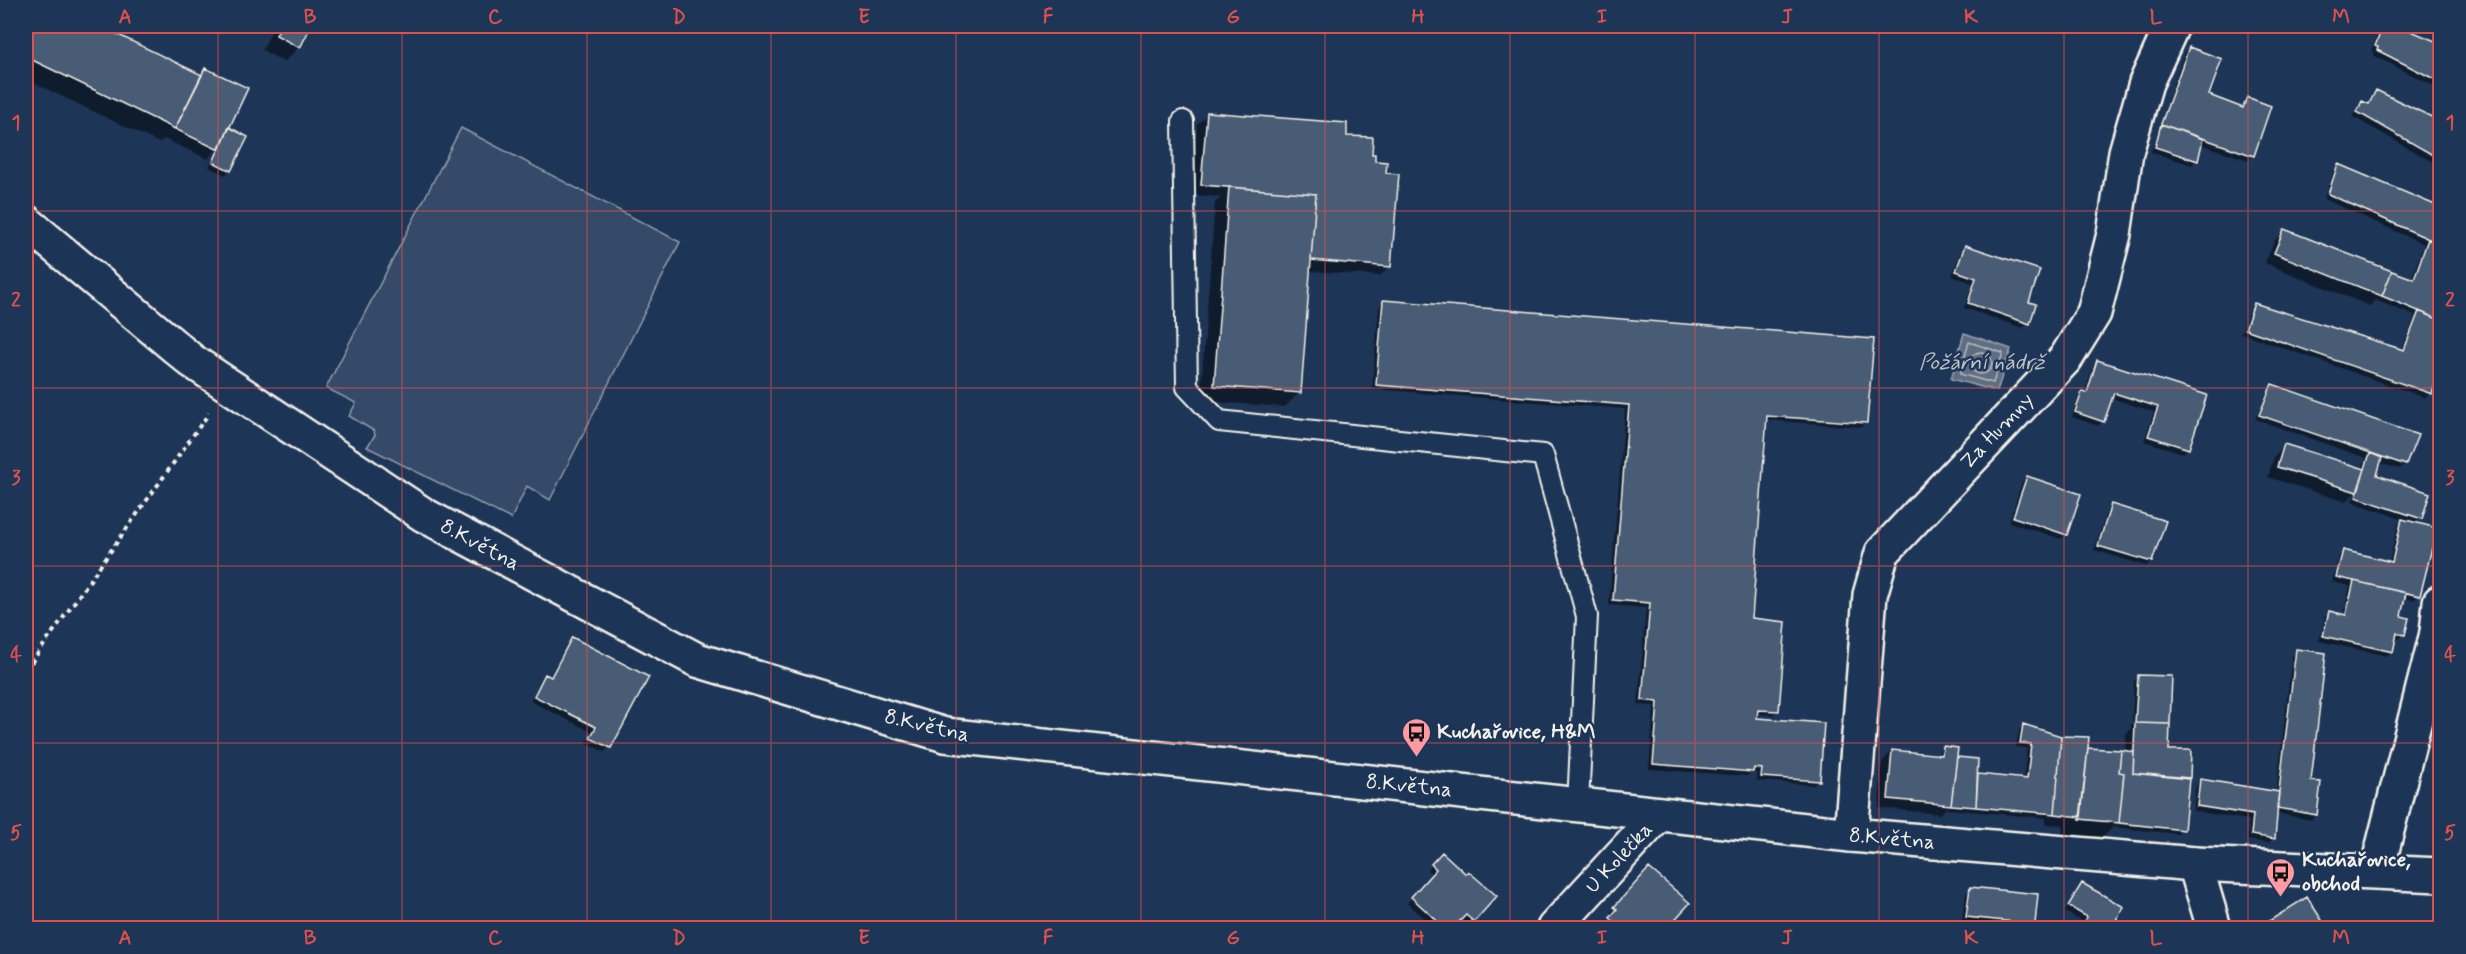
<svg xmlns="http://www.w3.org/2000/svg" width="2466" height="954" viewBox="0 0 2466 954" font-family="Mynerve,sans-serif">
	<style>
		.green { fill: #354a67; stroke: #949ea8; stroke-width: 1.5 }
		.water { fill: #5e6d82; stroke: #9aa2ab; stroke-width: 1.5 }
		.shadow { fill: #0007 }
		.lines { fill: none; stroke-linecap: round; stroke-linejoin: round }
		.shore { stroke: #b8bcbf; stroke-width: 1.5 }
		.building { fill: #485b74; stroke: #f4f1e8; stroke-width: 1.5 }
		.lane-casing { stroke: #f4f1e8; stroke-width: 24 }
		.street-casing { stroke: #f4f1e8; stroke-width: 38 }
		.secondary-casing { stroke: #f4f1e8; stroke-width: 38 }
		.path { stroke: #f4f1e8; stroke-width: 4; stroke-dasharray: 4.5 4.5; stroke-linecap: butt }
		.lane { stroke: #1d3557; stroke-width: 20 }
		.street { stroke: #1d3557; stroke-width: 33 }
		.secondary { stroke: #1d3557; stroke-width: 33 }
		.grid { fill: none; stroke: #dc504e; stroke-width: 1.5; stroke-opacity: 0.55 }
		.labels { text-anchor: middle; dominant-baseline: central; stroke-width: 5; stroke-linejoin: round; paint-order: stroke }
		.street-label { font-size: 21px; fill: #f4f1e8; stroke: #1d3557 }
		.poi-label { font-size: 21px; font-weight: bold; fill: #f4f1e8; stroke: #1d3557; text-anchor: start }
		.water-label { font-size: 22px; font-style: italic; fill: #c0c3c4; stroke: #1d3557 }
		.neatline { fill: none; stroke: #dc504e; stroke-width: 2 }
		.grid-label { font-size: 20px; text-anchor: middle; font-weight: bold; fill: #dc504e }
	</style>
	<rect width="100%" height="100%" fill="#1d3557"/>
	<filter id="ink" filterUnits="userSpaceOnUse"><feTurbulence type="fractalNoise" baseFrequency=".0167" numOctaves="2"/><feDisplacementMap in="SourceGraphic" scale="12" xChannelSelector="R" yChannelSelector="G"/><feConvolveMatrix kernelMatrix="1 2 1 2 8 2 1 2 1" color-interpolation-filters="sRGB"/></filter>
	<g filter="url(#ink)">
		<path class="green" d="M461 128 680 242 550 500 527 486 511 519 367 447 375 435 374 431 349 416 356 403 326 388Z"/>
		<path class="water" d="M1964 333 2011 349 1997 391 1951 379Z"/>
		<path class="shadow" d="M26 26H96L200 76 205 70 228 128 246 137 230 171 225 175 209 167 217 149 208 159 164 139 159 143 26 79Z
			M274 26H309L299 47 284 62 262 50Z
			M2381 26H2395L2440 44V89L2373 55 2375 52 2371 51Z
			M2189 48 2207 96 2241 108 2247 99 2253 155 2248 160 2200 144 2196 160 2192 165 2151 152 2184 53Z
			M2377 92 2440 123V166L2353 117 2358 107 2362 102 2368 105Z
			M1208 114 1345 137 1371 155 1385 174 1390 266 1380 276 1309 271 1300 392 1285 407 1200 401 1215 203 1221 197 1192 195 1197 124Z
			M2338 166 2440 209V363L2430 393 2426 398 2241 333 2250 310 2255 305 2402 351 2415 316 2375 300 2370 306 2265 263 2274 241 2284 231 2411 280 2424 244 2324 199 2334 170Z
			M1966 246 2027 303 2028 323 2023 328 1964 308 1973 283 1952 276 1961 251Z
			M1383 302 1866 422 1861 427 1765 420 1750 620 1778 710 1773 715 1756 714V719L1818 781 1814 785 1757 781V773L1751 772 1747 776 1649 769 1654 706 1638 705 1646 608 1609 605 1625 409 1372 389 1379 307Z
			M2098 362 2205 396 2188 449 2183 453 2144 441 2154 412 2111 398 2103 421 2098 426 2072 417 2078 398 2084 394 2093 367Z
			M2273 386 2405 464 2400 469 2379 463 2375 476 2420 518 2415 524 2418 596 2414 600 2404 598 2399 617 2404 634 2399 639 2395 638 2391 651 2387 656 2319 641 2325 617 2330 613 2343 615 2350 586 2332 582 2339 556 2344 551 2389 563 2398 525 2404 519 2352 502 2355 492 2346 502 2268 477 2274 456 2284 446 2362 470 2366 458 2255 419Z
			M2027 477 2066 535 2061 539 2009 522 2022 482Z
			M2112 506 2151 562 2146 566 2094 550 2107 511Z
			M572 639 646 677 605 752 586 743 592 732 530 701 541 681 545 676 550 678Z
			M2297 651 2309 782 2316 815 2311 820 2275 813 2273 839 2268 843 2247 840 2249 820 2193 811 2196 786 2200 781 2276 793 2292 656Z
			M2139 676 2170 677 2168 751 2189 752 2183 829 2178 834 2113 827 2099 841 2062 837 2063 825 2046 824V818L1947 809V807L1940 814 1879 808 1882 762 1892 751 1935 756 1943 748 1956 749 1955 761 1957 759 1976 761 1977 776 2023 780 2027 748 2016 747 2019 730 2024 725 2060 737 2088 738 2086 749 2125 752 2126 734 2131 729V724L2166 725V722L2132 721 2134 681Z
			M1437 859 1495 896 1468 926 1460 919 1451 928H1435L1407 903 1433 875 1427 870Z
			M1645 874 1688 903 1665 928H1613L1607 923 1614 914 1611 912Z
			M2083 885 2122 907 2110 928H2080L2083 922 2065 912Z
			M1971 889 2033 923 2028 928 1962 921 1966 893Z
			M2307 900 2325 928H2261Z"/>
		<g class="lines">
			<path class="shore" d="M1969 342 2003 353 1993 383 1960 374Z
				M1970 363a11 11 0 1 1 22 0a11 11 0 1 1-22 0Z"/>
		</g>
		<path class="building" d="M26 26H100L202 75 175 129 26 57Z
			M281 26H311L300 48 276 35Z
			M2383 26H2399L2440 43V82L2377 50 2378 47 2375 46Z
			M2189 47 2222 59 2209 95 2243 108 2247 97 2271 106 2254 156 2161 124Z
			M205 68 248 88 219 150 175 129Z
			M2376 90 2440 121V159L2357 112 2362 101 2369 104Z
			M1207 112 1347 123V136L1373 137 1372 154H1375V161L1387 162 1386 173 1399 174 1391 267 1311 260 1316 194 1201 185Z
			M2161 124 2203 139 2198 161 2155 147Z
			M229 127 248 137 231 171 213 162Z
			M2338 164 2440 207V244L2328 194Z
			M1229 187 1316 194 1301 393 1214 386Z
			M2284 229 2392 271 2382 296 2274 253Z
			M2428 239 2440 244V320L2382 296 2392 271 2414 279Z
			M1965 245 2040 270 2029 302 2036 304 2030 324 1968 303 1976 278 1956 271Z
			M1383 300 1874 339 1867 423 1767 416 1752 618 1786 622 1779 711 1758 710 1757 718 1824 723 1820 781 1761 777 1762 769 1754 768 1753 772 1653 764 1658 702 1642 700 1650 603 1613 600 1629 405 1376 385Z
			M2254 303 2404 350 2419 311 2440 320V368L2432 394 2245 329Z
			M2097 360 2207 395 2189 449 2148 436 2158 407 2114 393 2104 422 2075 412 2082 392 2087 393Z
			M2272 384 2418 435 2406 465 2259 415Z
			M2284 444 2365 469 2357 492 2277 467Z
			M2370 453 2382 458 2377 475 2430 493 2422 519 2356 497Z
			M2027 476 2081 494 2067 535 2013 517Z
			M2111 504 2166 521 2152 562 2098 546Z
			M2402 519 2437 528 2420 596 2336 577 2343 550 2392 562Z
			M2354 581 2406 593 2401 616 2409 618 2405 635 2397 633 2393 652 2323 636 2329 611 2346 615Z
			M572 637 649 677 611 748 590 738 596 727 534 696 545 674 551 677Z
			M2296 649 2326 653 2311 781 2321 782 2317 815 2277 808Z
			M2138 675 2172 676 2170 724 2135 723Z
			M2135 723 2170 724 2169 750H2191L2190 778 2133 773Z
			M2023 724 2061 736 2055 814 1976 807 1978 774 2027 779 2031 744 2020 743Z
			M2061 736 2089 737 2081 817 2055 814Z
			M1943 746 1958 748 1951 805 1888 799 1892 750 1942 755Z
			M2088 748 2121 750 2119 772 2124 773 2119 823 2080 819Z
			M2121 750 2134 752 2133 773 2189 779 2184 830 2119 823 2124 773 2119 772Z
			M1957 757 1978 759 1976 807 1951 805Z
			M2200 779 2279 792 2275 839 2251 835 2253 815 2197 806Z
			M1442 852 1466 874 1468 871 1497 896 1474 922 1466 915 1453 928H1445L1411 897 1436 869 1431 864Z
			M1649 868 1690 903 1667 928H1622L1610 918 1617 909 1614 907Z
			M2082 883 2124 907 2111 928H2080L2087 917 2068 906Z
			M1970 887 2038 894 2035 924 1966 917Z
			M2307 897 2327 928H2258Z"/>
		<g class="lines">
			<defs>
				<path id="lane" d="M1183 121 1187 387 1219 421 1543 455 1587 616 1578 805"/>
				<path id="street" d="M2437 633 2440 602
					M1851 835 1870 595 1882 553 2066 358 2094 313 2114 234 2126 152 2146 83 2172 26
					M2195 864 2214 928
					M1554 928 1659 814"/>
				<path id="secondary" d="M26 222 192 361 424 515 697 660 945 735 1851 835 2195 864 2440 875
					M2377 870 2437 633 2440 630"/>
			</defs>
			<use href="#lane" class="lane-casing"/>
			<use href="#street" class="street-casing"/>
			<use href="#secondary" class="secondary-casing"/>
			<path class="path" d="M26 670 209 413"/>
			<use href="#lane" class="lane"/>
			<use href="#street" class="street"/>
			<use href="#secondary" class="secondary"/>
		</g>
	</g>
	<path class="grid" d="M218 26V928M402 26V928M587 26V928M771 26V928M956 26V928M1141 26V928M1325 26V928M1510 26V928M1695 26V928M1879 26V928M2064 26V928M2248 26V928M26 211H2440M26 388H2440M26 566H2440M26 743H2440"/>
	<defs>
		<symbol id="bus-pin" viewBox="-11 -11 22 30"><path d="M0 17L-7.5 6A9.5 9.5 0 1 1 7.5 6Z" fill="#ff9aa2" stroke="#1d3557"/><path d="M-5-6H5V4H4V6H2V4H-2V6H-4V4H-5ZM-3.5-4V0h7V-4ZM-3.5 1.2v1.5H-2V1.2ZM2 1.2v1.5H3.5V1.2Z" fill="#111"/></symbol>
	</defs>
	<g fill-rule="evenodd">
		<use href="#bus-pin" x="1400" y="716" width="33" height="45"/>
		<use href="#bus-pin" x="2264" y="856" width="33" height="45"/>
	</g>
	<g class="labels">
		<g class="street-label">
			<text transform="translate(1997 431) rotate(-47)">Za Humny</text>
			<text transform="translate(480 545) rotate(28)">8.Května</text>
			<text transform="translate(927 726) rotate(13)">8.Května</text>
			<text transform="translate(1409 786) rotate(6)">8.Května</text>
			<text transform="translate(1892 839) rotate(5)">8.Května</text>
			<text transform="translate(1619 858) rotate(-47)">U Kolečka</text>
		</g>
		<g class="poi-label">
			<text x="1437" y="732">Kuchařovice, H&amp;M</text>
			<text x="2302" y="860">Kuchařovice,<tspan x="2302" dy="24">obchod</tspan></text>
		</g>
		<g class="water-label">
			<text x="1982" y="363">Požární nádrž</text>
		</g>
	</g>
	<rect width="2466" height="954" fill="none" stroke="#1d3557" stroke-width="66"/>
	<rect x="33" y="33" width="2400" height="888" class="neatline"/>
	<g class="grid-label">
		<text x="125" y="23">A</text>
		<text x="310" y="23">B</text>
		<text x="495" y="23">C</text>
		<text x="679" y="23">D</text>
		<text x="864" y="23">E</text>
		<text x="1048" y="23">F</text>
		<text x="1233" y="23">G</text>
		<text x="1418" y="23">H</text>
		<text x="1602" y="23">I</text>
		<text x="1787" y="23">J</text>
		<text x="1971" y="23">K</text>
		<text x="2156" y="23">L</text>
		<text x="2341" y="23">M</text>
		<text x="16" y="129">1</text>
		<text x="2450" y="129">1</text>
		<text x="16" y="306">2</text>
		<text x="2450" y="306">2</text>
		<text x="16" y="484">3</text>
		<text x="2450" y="484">3</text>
		<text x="16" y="661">4</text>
		<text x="2450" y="661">4</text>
		<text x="16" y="839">5</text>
		<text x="2450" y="839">5</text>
		<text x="125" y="944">A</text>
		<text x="310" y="944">B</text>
		<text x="495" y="944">C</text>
		<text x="679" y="944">D</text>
		<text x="864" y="944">E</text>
		<text x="1048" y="944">F</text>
		<text x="1233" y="944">G</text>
		<text x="1418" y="944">H</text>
		<text x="1602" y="944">I</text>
		<text x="1787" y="944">J</text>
		<text x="1971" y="944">K</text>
		<text x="2156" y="944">L</text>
		<text x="2341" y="944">M</text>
	</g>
</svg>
